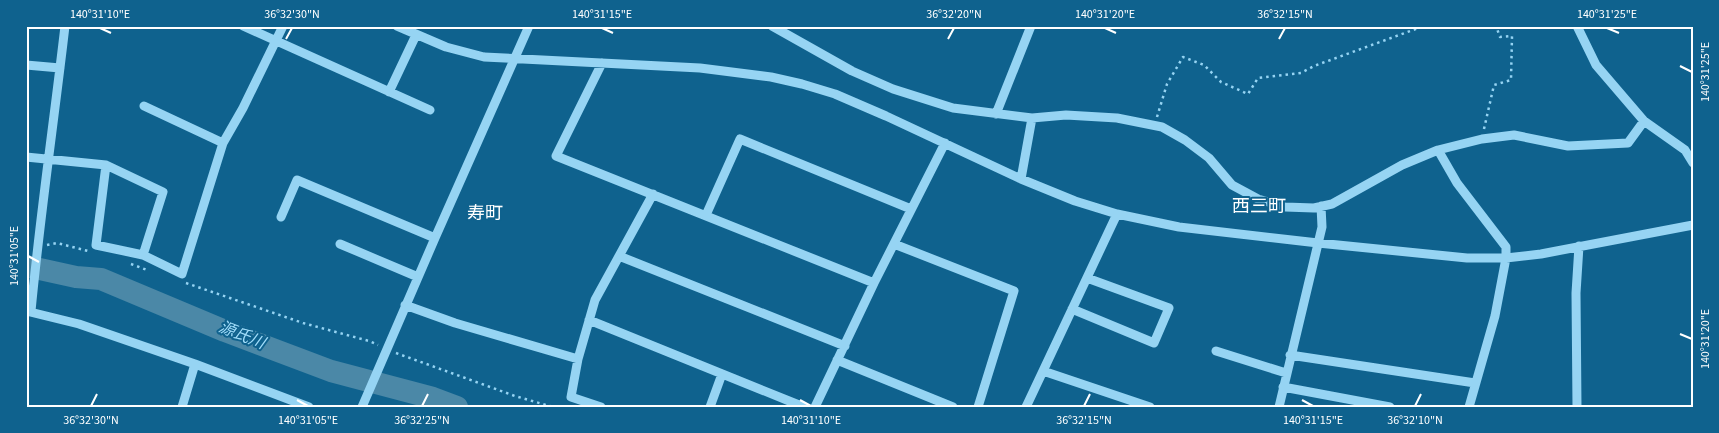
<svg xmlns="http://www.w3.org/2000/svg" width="1719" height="433" viewBox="0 0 1719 433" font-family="'Source Sans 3','Noto Sans JP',sans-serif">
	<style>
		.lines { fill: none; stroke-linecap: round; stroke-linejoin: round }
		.river { stroke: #4b88a7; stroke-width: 22 }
		.path { stroke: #96d4f3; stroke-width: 2.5; stroke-dasharray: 2.5 4; stroke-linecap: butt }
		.minor { stroke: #96d4f3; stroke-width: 9 }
		.ticks { fill: none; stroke: #fff; stroke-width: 2 }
		.labels { text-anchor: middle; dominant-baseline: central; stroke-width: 4; stroke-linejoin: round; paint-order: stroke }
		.water-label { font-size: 16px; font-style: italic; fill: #a2defb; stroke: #0f628e }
		.quarter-label { font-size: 18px; fill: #fff; stroke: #0f628e }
		.neatline { fill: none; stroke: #fff; stroke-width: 2 }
		.ticks-label { font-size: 12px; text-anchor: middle; fill: #fff }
	</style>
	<rect width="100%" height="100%" fill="#0f628e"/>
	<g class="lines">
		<path class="river" d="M26 266 76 277 101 279 225 331 331 371 433 398 457 407"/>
		<path class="path" d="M1157 117 1167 84 1183 57 1204 65 1221 82 1248 94 1258 78 1301 73 1314 66 1424 26
			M1484 129 1494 85 1511 80 1512 36 1500 37 1496 26
			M47 245 57 243 88 251
			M131 264 147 270
			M186 283 303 323 369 341 378 345
			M396 353 515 396 553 407"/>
		<path class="minor" d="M243 26 430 110
			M397 26 446 47 484 57 700 68 771 77 802 84 835 94 886 116 1021 179 1075 201 1117 214 1179 227 1318 243 1467 258H1506L1541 254 1693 225
			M772 26 852 71 893 89 953 108 1032 118 1066 115 1117 118 1162 127 1185 140 1209 158 1232 185 1258 199 1285 207 1314 208 1332 204 1402 165 1438 150 1482 139 1514 135 1568 146 1628 143 1644 121
			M1577 26 1596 65 1644 121 1685 150 1693 163
			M602 63 556 156 874 283
			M26 65 60 68
			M389 92 416 35
			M144 106 223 143
			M996 114 1031 26
			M1438 150 1457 183 1506 247V258L1495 316 1469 407
			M26 157 106 165 163 192 143 255 96 245 106 165
			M1021 179 1032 118
			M706 215 740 139 911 209
			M281 217 297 180 435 238
			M340 244 418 277
			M894 244 1014 291 978 407
			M143 255 182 274 223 143 243 108 283 26
			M619 256 845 346
			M405 305 455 323 578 359
			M1072 309 1154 343 1169 308 1087 278
			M26 311 79 324 195 364 309 407
			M31 311C40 216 54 121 65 26
			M589 320 804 407
			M1216 351 1286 373
			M1290 355 1475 383
			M837 360 953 407
			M1043 371 1150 407
			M1283 387 1390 407
			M182 407 195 364
			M362 407 435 238 529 26
			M601 407 571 397 578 359 595 300 653 194
			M710 407 722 374
			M815 407 874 283 945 143
			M1026 407 1117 214
			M1279 407 1322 227 1321 206
			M1577 407 1576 293 1579 246"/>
	</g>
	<path class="ticks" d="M100 28 111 33M602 28 613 33M1105 28 1116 33M1607 28 1619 33M286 39 292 28M948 39 954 28M1279 39 1285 28M1680 66 1692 72M28 256 39 262M1680 334 1692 339M297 400 308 406M800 400 811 406M1302 400 1313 406M91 406 97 394M422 406 428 394M1084 406 1090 394M1415 406 1421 394"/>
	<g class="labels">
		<g class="water-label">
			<text transform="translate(242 335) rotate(22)">源氏川</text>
		</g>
		<g class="quarter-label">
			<text x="1259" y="206">西三町</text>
			<text x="485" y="213">寿町</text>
		</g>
	</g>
	<rect width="1719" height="433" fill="none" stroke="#0f628e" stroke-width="55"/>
	<rect x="28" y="28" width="1664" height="378" class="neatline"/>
	<g class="ticks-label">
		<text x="100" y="18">140°31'10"E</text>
		<text x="292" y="18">36°32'30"N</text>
		<text x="602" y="18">140°31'15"E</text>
		<text x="954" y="18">36°32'20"N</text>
		<text x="1105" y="18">140°31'20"E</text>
		<text x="1285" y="18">36°32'15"N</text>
		<text x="1607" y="18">140°31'25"E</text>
		<text transform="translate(1705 72) rotate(-90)" y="4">140°31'25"E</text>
		<text transform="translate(14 256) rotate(-90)" y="4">140°31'05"E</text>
		<text transform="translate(1705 339) rotate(-90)" y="4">140°31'20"E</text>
		<text x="91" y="424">36°32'30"N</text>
		<text x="308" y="424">140°31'05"E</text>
		<text x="422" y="424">36°32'25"N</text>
		<text x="811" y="424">140°31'10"E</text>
		<text x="1084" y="424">36°32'15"N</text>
		<text x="1313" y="424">140°31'15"E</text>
		<text x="1415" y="424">36°32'10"N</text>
	</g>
</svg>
